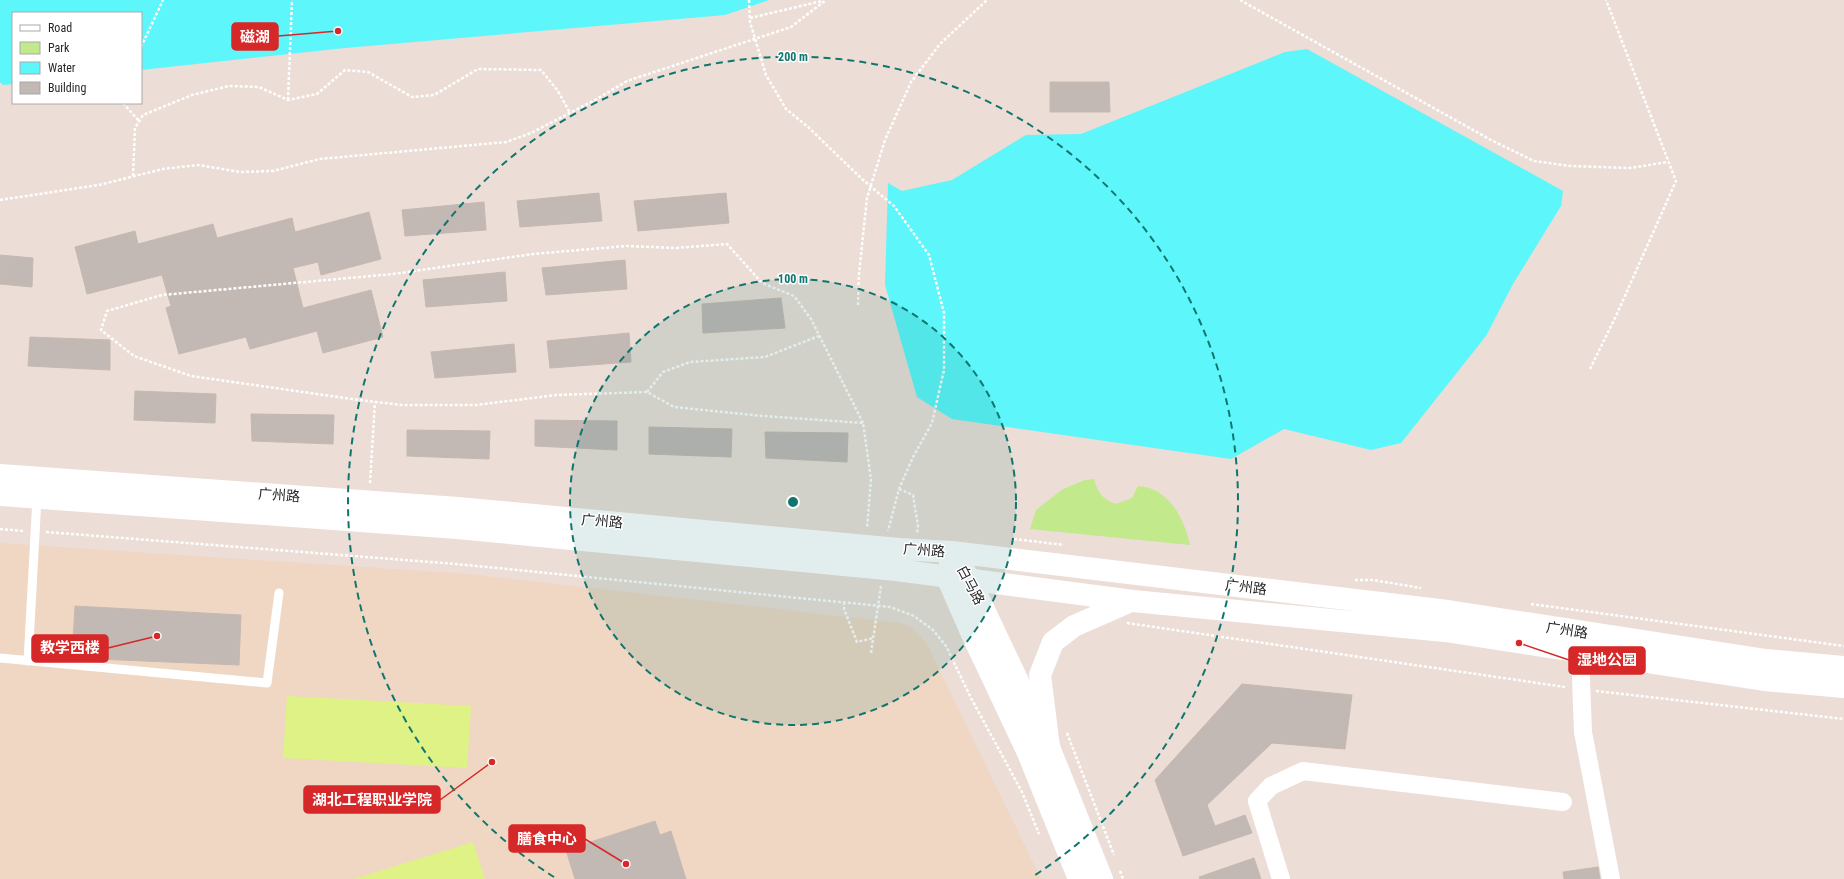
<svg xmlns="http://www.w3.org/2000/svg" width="1844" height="879" viewBox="0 0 1844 879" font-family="'Roboto Condensed','Noto Sans SC',sans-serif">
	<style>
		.education { fill: #f0d7c3 }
		.green { fill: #c2e98c }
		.pitch { fill: #def286 }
		.water { fill: #5df6fa }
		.building { fill: #c2b8b4; stroke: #c7b9b0 }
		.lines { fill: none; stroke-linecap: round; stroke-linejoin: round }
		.path { stroke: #fff; stroke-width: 2.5; stroke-dasharray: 3 2; stroke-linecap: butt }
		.service { stroke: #fff; stroke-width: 9 }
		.minor { stroke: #fff; stroke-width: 18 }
		.tertiary { stroke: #fff; stroke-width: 22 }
		.secondary { stroke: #fff; stroke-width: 22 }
		.ring { fill: none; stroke: #0f766e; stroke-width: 2; stroke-dasharray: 7 5 }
		.labels { text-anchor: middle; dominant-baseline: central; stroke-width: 3; stroke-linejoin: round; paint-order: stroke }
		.street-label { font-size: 14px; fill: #272727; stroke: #fff }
		.centre { fill: #0f766e; stroke: #fff; stroke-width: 2 }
		.ring-label { font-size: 12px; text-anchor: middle; font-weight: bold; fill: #0f766e; stroke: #fff; stroke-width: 3; stroke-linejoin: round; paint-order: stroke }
		.leader { fill: none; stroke: #d62828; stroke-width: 1.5 }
		.callout-dot { fill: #d62828; stroke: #fff; stroke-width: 1.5 }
		.callout { fill: #d62828; stroke: #d62828; stroke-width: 1.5 }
		.callout-label { font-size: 15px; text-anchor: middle; font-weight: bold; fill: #fff }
	</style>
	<rect width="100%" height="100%" fill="#ecddd6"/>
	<path class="education" d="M0 543 469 574 900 623 912 628 927 644 1041 879H0Z"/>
	<path class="green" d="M1094 479C1098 493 1102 499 1116 504L1132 498 1138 486C1169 488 1184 518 1190 545L1030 529 1036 510 1063 489 1085 480Z"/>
	<path class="pitch" d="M287 696 471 706 467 768 283 758Z
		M473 842 485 879H354Z"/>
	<path class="water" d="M0 0H769L725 15 345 48 141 70V13H13V84L3 85 0 82Z
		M1307 49 1563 191 1561 206 1513 284 1486 336 1401 443 1371 450 1284 429 1231 459 952 419 917 397 885 285 888 183 902 191 952 180 1026 135 1081 134 1285 52Z"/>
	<path class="building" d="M1050 82H1109L1110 112H1050Z
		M599 193 602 221 520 227 517 201Z
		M726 193 729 223 638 231 634 201Z
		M484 202 486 230 405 236 402 210Z
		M369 212 381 259 321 275 318 262 293 268 303 308 371 290 383 337 323 353 317 331 250 349 246 337 179 354 166 308 171 306 162 275 87 294 75 247 135 231 138 244 213 224 217 238 292 218 295 232Z
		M0 255 33 258 32 287 0 284Z
		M625 260 627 289 546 295 542 268Z
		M505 272 507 301 426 307 423 280Z
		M781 298 785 328 703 333 702 304Z
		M629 333 631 362 550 368 547 341Z
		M30 337 110 340V370L28 366Z
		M514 344 516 372 435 378 431 352Z
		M135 391 216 394 215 423 134 420Z
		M251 414 334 415 333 444 252 441Z
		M535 420 617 421V450L535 446Z
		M649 427 732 429 731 457 649 454Z
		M407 430 490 431 489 459 407 456Z
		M765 432 848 433 847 462 766 458Z
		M75 606 241 615 239 665 72 658Z
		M1242 684 1352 695 1345 749 1272 743 1207 805 1215 826 1245 815 1252 833 1183 856 1155 780Z
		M655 821 660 835 671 831 686 879H575L566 850Z
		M1254 858 1261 879H1200L1199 877Z
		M1598 867 1600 879H1564L1563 872Z"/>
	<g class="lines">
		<path class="path" d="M749 0 750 22 766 75 786 109 808 127 862 179 894 206 929 255 944 313V370L932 423 913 457 899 489 888 531
			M1240 0 1491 140 1534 161 1570 166 1630 168 1668 162
			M750 18 822 1
			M141 47 163 0
			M288 100 292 0
			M123 103 139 121
			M133 176 135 128 143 115 192 95 229 86 259 87 288 100 317 94 345 70 368 72 412 97 434 95 478 69 541 70 558 91 570 113
			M0 200 99 185 163 169 198 165 240 172 273 171 320 159 506 142 531 133 595 100 627 81 791 27 826 0
			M858 305 859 274 867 198 885 140 911 82 940 44 987 0
			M1590 369 1616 316 1676 181 1606 0
			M647 392 663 372 690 362 765 357 819 336
			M863 423 811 319 794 296 762 283 727 244 676 248 626 246 533 254 393 274 162 295 107 311 101 330 134 356 191 376 359 400 402 405H476L557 395 647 392 674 407 763 416 863 423 871 479 867 528
			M370 483 375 402
			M899 489 913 495 918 526 917 533
			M0 529 23 531
			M46 532 456 564 890 607 914 616 933 630 946 646 971 698 1022 792 1039 834
			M1014 539 1064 545
			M1355 580H1373L1421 588
			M844 602V609L857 642 873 638
			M1531 604 1844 646
			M1127 623 1565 687
			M871 653 881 586
			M1596 691 1844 719
			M1067 733 1114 855
			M1120 871 1123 879"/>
		<path class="service" d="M0 658 267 683 279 593
			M28 661 37 498"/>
		<path class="minor" d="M1580 652 1583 732 1611 879
			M1281 879 1257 801 1271 786 1303 771 1563 802"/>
		<path class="tertiary" d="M952 552 969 578 1049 747 1102 879
			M951 561 947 577 972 634 1028 753 1079 879"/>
		<path class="secondary" d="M0 475 458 508 899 549 952 552 1448 611 1766 660 1844 667
			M0 495 457 528 896 570 1133 601 1445 631 1764 680 1844 687
			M1049 747 1040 675 1053 642 1074 626 1131 601"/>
	</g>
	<circle cx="793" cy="502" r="223" fill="#0f766e" fill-opacity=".12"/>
	<g class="ring">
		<circle cx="793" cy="502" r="223"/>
		<path d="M554 877A445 445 0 1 1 1032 877"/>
	</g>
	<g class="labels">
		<g class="street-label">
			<text transform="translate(279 495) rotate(4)">广州路</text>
			<text transform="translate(602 521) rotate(5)">广州路</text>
			<text transform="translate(924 550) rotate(4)">广州路</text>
			<text transform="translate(971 585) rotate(62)">白马路</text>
			<text transform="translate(1246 587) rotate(7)">广州路</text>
			<text transform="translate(1567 630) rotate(9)">广州路</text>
		</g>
	</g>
	<circle cx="793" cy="502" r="6" class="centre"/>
	<g class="ring-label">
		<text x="793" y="61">200 m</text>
		<text x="793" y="283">100 m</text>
	</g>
	<path class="leader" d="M338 31L278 36M157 636L108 648M1519 643L1569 660M492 762L440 800M626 864L585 839"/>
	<g class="callout-dot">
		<circle cx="338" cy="31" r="4"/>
		<circle cx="157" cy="636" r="4"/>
		<circle cx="1519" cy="643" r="4"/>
		<circle cx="492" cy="762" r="4"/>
		<circle cx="626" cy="864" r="4"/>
	</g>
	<g class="callout">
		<rect x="232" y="23" width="46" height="27" rx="4"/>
		<rect x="32" y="635" width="76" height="27" rx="4"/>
		<rect x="1569" y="647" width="76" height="27" rx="4"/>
		<rect x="304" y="786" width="136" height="27" rx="4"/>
		<rect x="509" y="825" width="76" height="27" rx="4"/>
	</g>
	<g class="callout-label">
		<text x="255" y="42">磁湖</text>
		<text x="70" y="653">教学西楼</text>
		<text x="1607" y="665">湿地公园</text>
		<text x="372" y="805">湖北工程职业学院</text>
		<text x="547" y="844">膳食中心</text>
	</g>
	<rect x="12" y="12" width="130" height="92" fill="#ffffff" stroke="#a9a9a9"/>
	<rect x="20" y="25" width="20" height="6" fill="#ffffff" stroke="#a9a9a9"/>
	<text x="48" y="32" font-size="12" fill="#272727">Road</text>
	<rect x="20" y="42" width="20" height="12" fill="#c2e98c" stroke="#a9a9a9"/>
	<text x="48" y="52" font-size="12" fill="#272727">Park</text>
	<rect x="20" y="62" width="20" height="12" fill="#5df6fa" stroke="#a9a9a9"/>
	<text x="48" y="72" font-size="12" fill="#272727">Water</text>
	<rect x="20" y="82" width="20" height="12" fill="#c2b8b4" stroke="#a9a9a9"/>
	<text x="48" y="92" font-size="12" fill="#272727">Building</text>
</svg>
